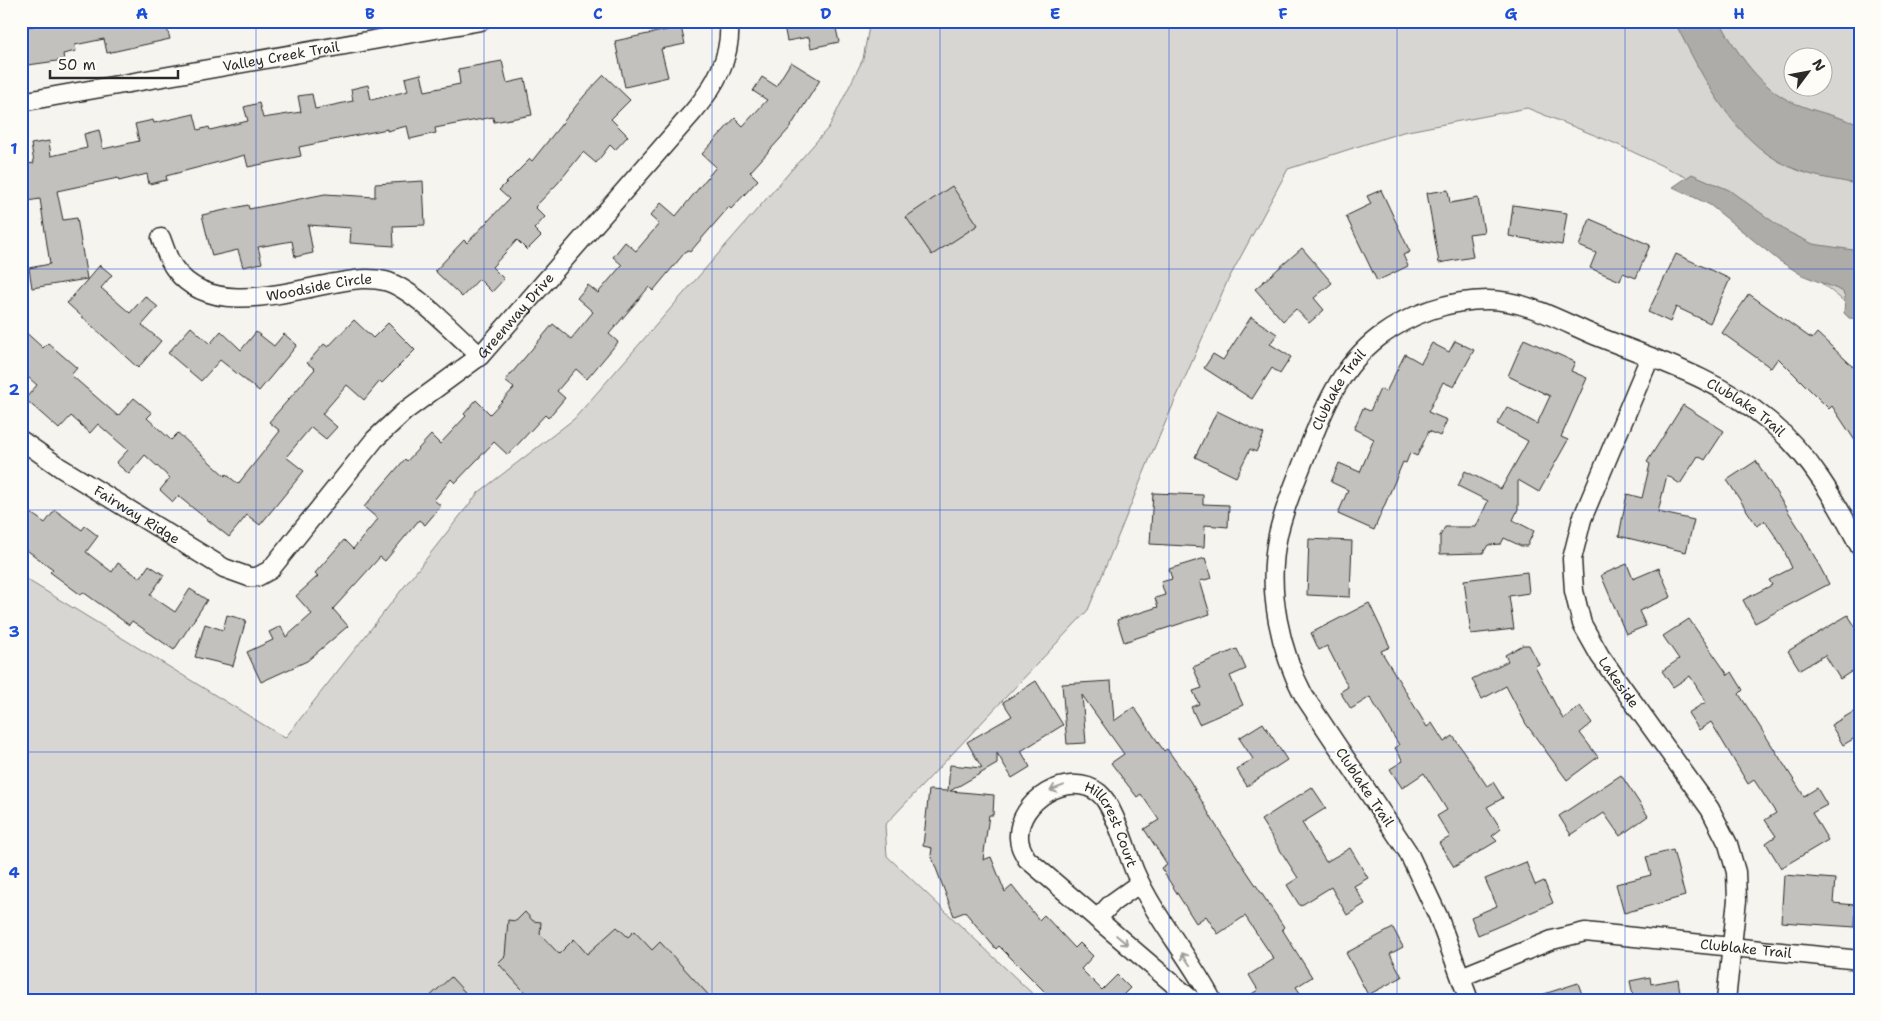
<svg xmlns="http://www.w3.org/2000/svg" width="1881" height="1021" viewBox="0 0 1881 1021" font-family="'Shantell Sans',sans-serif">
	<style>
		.green { fill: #d7d6d2; stroke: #81807e; fill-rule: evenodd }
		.water { fill: #adaca9; stroke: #797877 }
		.building { fill: #c2c1be; stroke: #2b2b2b }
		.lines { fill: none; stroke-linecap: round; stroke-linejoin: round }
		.street-casing { stroke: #2b2b2b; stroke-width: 21 }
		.street { stroke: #fdfcf7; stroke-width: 18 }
		.oneway { stroke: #9e9e9b }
		.grid { fill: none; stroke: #1d4ed8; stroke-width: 1; stroke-opacity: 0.55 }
		.labels { text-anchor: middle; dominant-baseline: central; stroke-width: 4; stroke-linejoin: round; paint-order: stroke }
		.street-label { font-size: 14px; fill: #2b2b2b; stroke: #fdfcf7 }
		.neatline { fill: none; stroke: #1d4ed8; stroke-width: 2 }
		.grid-label { font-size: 16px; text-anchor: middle; font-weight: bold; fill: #1d4ed8 }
	</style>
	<rect width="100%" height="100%" fill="#f5f4ef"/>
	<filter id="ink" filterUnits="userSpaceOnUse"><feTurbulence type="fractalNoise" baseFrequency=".02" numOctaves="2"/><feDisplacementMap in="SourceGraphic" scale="10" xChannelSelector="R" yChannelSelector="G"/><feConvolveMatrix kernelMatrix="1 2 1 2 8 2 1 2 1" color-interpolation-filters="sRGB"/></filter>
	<g filter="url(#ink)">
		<path class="green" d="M870 21H1860V314L1694 181 1614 143 1527 108 1403 132 1288 169 1227 282 1152 453 1088 610 885 825 887 856 1039 1000H21V576L285 738 478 493 574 419 829 127 863 59ZM1794 58H1824V88H1794Z"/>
		<path class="water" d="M1674 21H1720C1736 52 1761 89 1794 103 1815 112 1839 116 1860 125V185C1840 180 1818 178 1800 171 1736 149 1703 77 1674 21Z
			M1692 174 1729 190 1786 231 1813 244 1860 251V319L1849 318 1844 313 1845 296 1842 291 1802 275 1778 260 1710 205 1673 187Z"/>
		<path class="building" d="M62 21H165L170 39 107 53 104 39 75 45 76 51 63 54 64 60 21 66V28Z
			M783 21H823L825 27 835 24 839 42 811 48 809 37 787 41Z
			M681 27 685 44 661 49 668 77 625 87 615 41Z
			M502 61 507 83 525 79 532 115 494 122 493 117 435 128 436 133 410 139 407 126 387 131V129L299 147 301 156 248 167 245 155 166 176 167 180 149 184 147 174 119 181 118 178 57 191 63 220 77 218 87 279 32 288 29 268 50 264 40 199 21 202V165L34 163 31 144 49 141 51 156 87 148 84 134 99 130 103 149 139 141 135 124 153 120 154 123 194 114 198 130 209 127 210 130 248 121 244 107 259 103 263 118 301 112 298 96 312 94 315 109 353 101 351 89 368 85 371 100 408 91 405 78 421 74 425 91 460 84 458 69Z
			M791 62 820 80 789 129 750 172 758 180 731 209 729 207 690 252 687 250 653 291 649 287 609 334 618 342 587 379 576 369 557 391 565 398 548 418 545 415 508 455 494 442 455 483 451 479 434 500 441 506 425 525 419 520 385 561 380 557 333 609 348 626 307 661 261 682 247 652 273 640 269 632 281 626 286 637 312 614 296 596 318 576 315 573 344 540 353 549 378 519 364 507 405 459 407 461 431 435 440 444 466 416 464 414 476 400 490 414 514 388 505 381 553 324 571 339 593 312 577 298 588 285 598 293 622 265 613 257 625 242 636 251 659 224 650 216 661 203 676 216 716 167 702 154 735 118 743 126 767 100 753 91 762 77 776 86Z
			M604 75 630 100 611 119 628 136 615 150 610 145 596 163 583 152 558 183 535 207 545 217 534 229 541 236 527 250 517 240 492 267 504 279 492 292 479 279 462 297 435 271 464 240 467 243 509 199 499 190 530 159 532 161 584 96Z
			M423 181 425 225 393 226 394 246 350 243 351 228 308 225 313 253 295 257 292 241 258 247 262 263 243 267 238 250 212 256 202 215 248 205 249 209 325 194 375 197V184Z
			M952 186 978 225 932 255 906 217Z
			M1381 190 1410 252 1403 255 1408 266 1377 281 1346 216 1371 204 1367 196Z
			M1448 190 1450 203 1478 198 1484 232 1469 234 1473 257 1439 263 1427 193Z
			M1513 205 1567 213 1562 245 1509 236Z
			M1590 219 1650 245 1636 278 1623 273 1620 281 1590 268 1596 253 1579 246Z
			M1302 248 1332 283 1314 298 1324 310 1309 323 1296 309 1283 321 1255 289Z
			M1676 254 1730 279 1710 323 1676 307 1670 322 1648 312Z
			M100 265 112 275 101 288 130 313 145 296 158 307 142 325 161 341 138 368 67 303Z
			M1749 294 1812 339 1817 333 1860 373V448L1832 406 1829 409 1778 358 1771 368 1722 333Z
			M1251 317 1277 334 1270 344 1291 357 1280 374 1272 368 1252 399 1204 368 1213 354 1223 360Z
			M354 320 373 338 388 323 415 350 382 383 380 381 364 400 347 385 322 414 337 427 326 439 311 427 286 457 304 471 260 525 247 515 229 537 178 496 173 502 160 490 170 478 145 455 129 474 116 463 128 450 98 424 90 433 71 416 59 429 25 399 37 385 21 371V328L43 348 48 343 77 368 71 375 118 416 134 398 152 413 147 418 171 440 178 433 225 476 226 474 238 484 280 431 269 422 315 369 307 363 324 344 328 347Z
			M191 327 210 344 221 331 241 350 256 332 274 346 284 334 297 345 259 391 220 360 201 381 168 353Z
			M1524 339 1575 362 1571 371 1587 378 1561 437 1568 440 1539 492 1518 480V509L1513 520 1534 531 1527 546H1521L1504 538 1501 544 1488 545 1483 553 1440 554V536L1445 527H1476L1488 501 1458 486 1465 471 1501 489 1528 441 1497 424 1507 407 1537 424 1550 396 1508 376Z
			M1455 341 1474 350 1454 387 1443 382 1428 412 1447 420 1440 436 1429 431 1417 456 1410 453 1406 463 1403 462 1374 530 1338 514 1348 490 1331 482 1339 463 1360 472 1374 439 1354 429 1363 408 1370 411 1380 389 1386 392 1405 354 1421 363 1432 343 1449 352Z
			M1683 405 1724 431 1705 460 1698 456 1680 484 1667 475 1658 512 1694 520 1686 552 1619 536 1627 494 1642 498 1650 464 1647 462Z
			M1217 411 1264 434 1256 452 1250 449 1236 477 1195 457Z
			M1756 461 1802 533 1829 584 1755 623 1743 600 1772 585 1769 580 1792 568 1782 546 1765 521 1757 526 1727 480Z
			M1153 493 1203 495V504L1229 505 1228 527 1205 525 1204 547 1150 544Z
			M21 506 45 523 55 510 82 530 85 526 98 536 86 552 112 572 118 563 140 578 149 565 164 575 150 595 175 612 190 589 207 600 174 650 132 621 129 625 83 592 81 595 50 572 53 569 21 546Z
			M1309 539 1352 541 1350 597 1307 595Z
			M1205 558 1212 578 1200 581 1210 614 1124 642 1117 620 1158 607 1155 598 1165 595 1161 582 1172 579 1169 569Z
			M1627 564 1633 579 1659 568 1671 597 1639 611 1646 626 1626 634 1601 575Z
			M1527 572 1529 593 1509 596 1514 629 1471 634 1464 580Z
			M1369 603 1390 647 1381 651 1427 727 1432 723 1444 742 1453 736 1487 786 1493 782 1503 798 1487 807 1501 829 1492 836 1497 841 1454 867 1439 843 1450 837 1437 816 1447 810 1424 773 1402 788 1390 769 1403 761 1395 748 1399 745 1370 697 1351 709 1340 692 1348 687 1327 646 1319 650 1311 633Z
			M227 615 246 620 233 666 195 657 205 624 223 630Z
			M1848 615 1860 634V666L1840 679 1825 655 1800 670 1788 651Z
			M1689 619 1728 675 1732 672 1743 690 1739 694 1804 796 1817 788 1827 805 1812 813 1828 840 1781 868 1766 843 1776 836 1765 820 1776 813 1754 780 1748 784 1711 722 1699 730 1688 713 1706 702 1690 676 1673 687 1662 671 1679 659 1663 636Z
			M1523 645H1529L1539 664 1535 666 1563 719 1580 706 1592 723 1580 733 1598 757 1567 780 1526 724 1506 686 1482 699 1472 679 1508 661 1505 655Z
			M1237 649 1246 669 1230 676 1243 705 1199 724 1191 707 1199 704 1193 691 1202 688 1193 667Z
			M1036 681 1063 725 1021 751 1030 767 1012 778 997 753V764L950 791 994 795 993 815H989L983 860 991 857 1005 892 1012 886 1039 920 1044 915 1075 948 1080 943 1093 956 1081 969 1102 990 1117 975 1130 988 1118 1000H1053L999 946 996 949 965 912 954 916 931 855 932 848 923 846 929 790 948 791 950 765 982 768 967 742 1012 716 1003 702Z
			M1111 681 1114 721 1134 707 1164 751 1167 749 1190 781 1215 824 1284 927 1282 929 1312 977 1296 987 1305 1000H1242L1258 990 1249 975 1274 959 1245 916 1218 934 1206 916 1196 923 1161 868 1167 864 1144 829 1159 820 1141 794 1137 797 1111 763 1124 754 1082 695 1086 743 1067 744 1062 684Z
			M1860 708V735L1843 745 1831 725Z
			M1263 723 1287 760 1247 786 1237 770 1253 759 1239 738Z
			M1621 775 1648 816 1620 836 1604 813 1571 835 1559 816Z
			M1312 787 1326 808 1302 823 1326 862 1350 848 1368 878 1354 886 1365 904 1347 915 1331 887 1300 906 1287 885 1298 878 1261 820Z
			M1673 850 1685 896 1624 913 1616 884 1651 875 1646 857Z
			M1526 862 1535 885 1544 881 1553 903 1478 935 1471 917 1497 906 1485 879Z
			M1784 875 1835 879 1833 903 1856 905 1855 927 1781 922Z
			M525 912 533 921 541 922 540 934 559 954 574 939 587 954 617 927 628 937 634 931 652 950 660 942 713 1000H532L498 963 505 956 508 920 516 921Z
			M1393 928 1403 947 1390 954 1402 977 1368 995 1346 953Z
			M451 977 472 1000H426Z
			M1650 977 1651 984 1678 979 1681 1000H1634L1630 981Z
			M1578 983 1584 1000H1536L1535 997Z"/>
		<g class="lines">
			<defs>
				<g id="street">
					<path id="s1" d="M21 102 481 21"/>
					<path id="s2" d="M161 238C165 249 168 260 175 269 209 316 282 293 329 284 347 281 366 276 385 281 413 288 457 335 480 356"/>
					<path id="s3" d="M1650 357 1582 519 1572 559 1574 591 1582 624 1600 656 1710 809 1728 844 1736 872 1737 900 1726 1000"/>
					<path id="s4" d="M21 440 61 468 224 568 249 577H257L270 570 375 439 405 411 480 356 693 112C715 86 732 57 729 21"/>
					<path d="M1097 919 1112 903 1140 883"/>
					<path id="s5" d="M1461 977 1552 940 1585 932 1860 960"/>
					<path id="s6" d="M1192 1000 1027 859C1023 852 1019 846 1019 838 1017 801 1069 769 1099 793 1114 805 1127 853 1135 872 1155 918 1189 956 1212 1000"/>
					<path id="s7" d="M1469 1000 1438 916 1408 852 1304 696C1280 651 1267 591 1277 540 1281 517 1290 496 1298 475 1318 425 1334 371 1379 337 1410 314 1449 300 1488 300 1525 300 1561 321 1594 335 1654 359 1719 379 1769 421 1811 456 1835 500 1860 547"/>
				</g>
			</defs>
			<use href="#street" class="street-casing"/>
			<use href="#street" class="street"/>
		</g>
		<defs><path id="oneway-shaft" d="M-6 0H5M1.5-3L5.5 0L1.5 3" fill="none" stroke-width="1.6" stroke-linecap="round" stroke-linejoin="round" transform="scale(1.25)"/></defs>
		<g class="oneway">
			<use href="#oneway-shaft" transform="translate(1057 788) rotate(159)"/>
			<use href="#oneway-shaft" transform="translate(1122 940) rotate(40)"/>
			<use href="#oneway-shaft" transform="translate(1186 959) rotate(-124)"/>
		</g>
	</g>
	<path class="grid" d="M256 21V1000M484 21V1000M712 21V1000M940 21V1000M1169 21V1000M1397 21V1000M1625 21V1000M21 269H1860M21 510H1860M21 752H1860"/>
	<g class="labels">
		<g class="street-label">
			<text stroke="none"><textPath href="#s1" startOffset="264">Valley Creek Trail</textPath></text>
			<text stroke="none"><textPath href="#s2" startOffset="188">Woodside Circle</textPath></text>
			<text stroke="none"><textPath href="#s4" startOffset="645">Greenway Drive</textPath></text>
			<text stroke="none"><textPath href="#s7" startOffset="672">Clublake Trail</textPath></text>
			<text stroke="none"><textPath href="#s7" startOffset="1138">Clublake Trail</textPath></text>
			<text stroke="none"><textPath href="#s4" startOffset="138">Fairway Ridge</textPath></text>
			<text stroke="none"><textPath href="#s3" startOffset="352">Lakeside</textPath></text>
			<text transform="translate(1365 787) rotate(56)">Clublake Trail</text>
			<text stroke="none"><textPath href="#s6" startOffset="384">Hillcrest Court</textPath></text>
			<text stroke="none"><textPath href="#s5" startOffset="294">Clublake Trail</textPath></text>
		</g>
	</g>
	<rect width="1881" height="1021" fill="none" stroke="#fdfcf7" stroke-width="55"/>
	<g transform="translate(1808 72) rotate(58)"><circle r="24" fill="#fdfcf7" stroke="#a9a8a5"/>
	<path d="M0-4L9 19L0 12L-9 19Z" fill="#2b2b2b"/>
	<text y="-8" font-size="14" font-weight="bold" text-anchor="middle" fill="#2b2b2b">N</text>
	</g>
	<path d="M50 70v8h128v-8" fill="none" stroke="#2b2b2b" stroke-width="2.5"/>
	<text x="58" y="70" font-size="15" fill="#2b2b2b" stroke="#fdfcf7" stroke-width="4" paint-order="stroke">50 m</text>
	<rect x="28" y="28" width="1826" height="966" class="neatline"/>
	<g class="grid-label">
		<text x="142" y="19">A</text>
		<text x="370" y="19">B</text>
		<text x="598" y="19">C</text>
		<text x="826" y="19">D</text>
		<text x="1055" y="19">E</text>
		<text x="1283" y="19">F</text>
		<text x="1511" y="19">G</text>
		<text x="1739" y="19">H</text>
		<text x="14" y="154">1</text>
		<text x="14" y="395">2</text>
		<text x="14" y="637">3</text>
		<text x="14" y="878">4</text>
	</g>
</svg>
